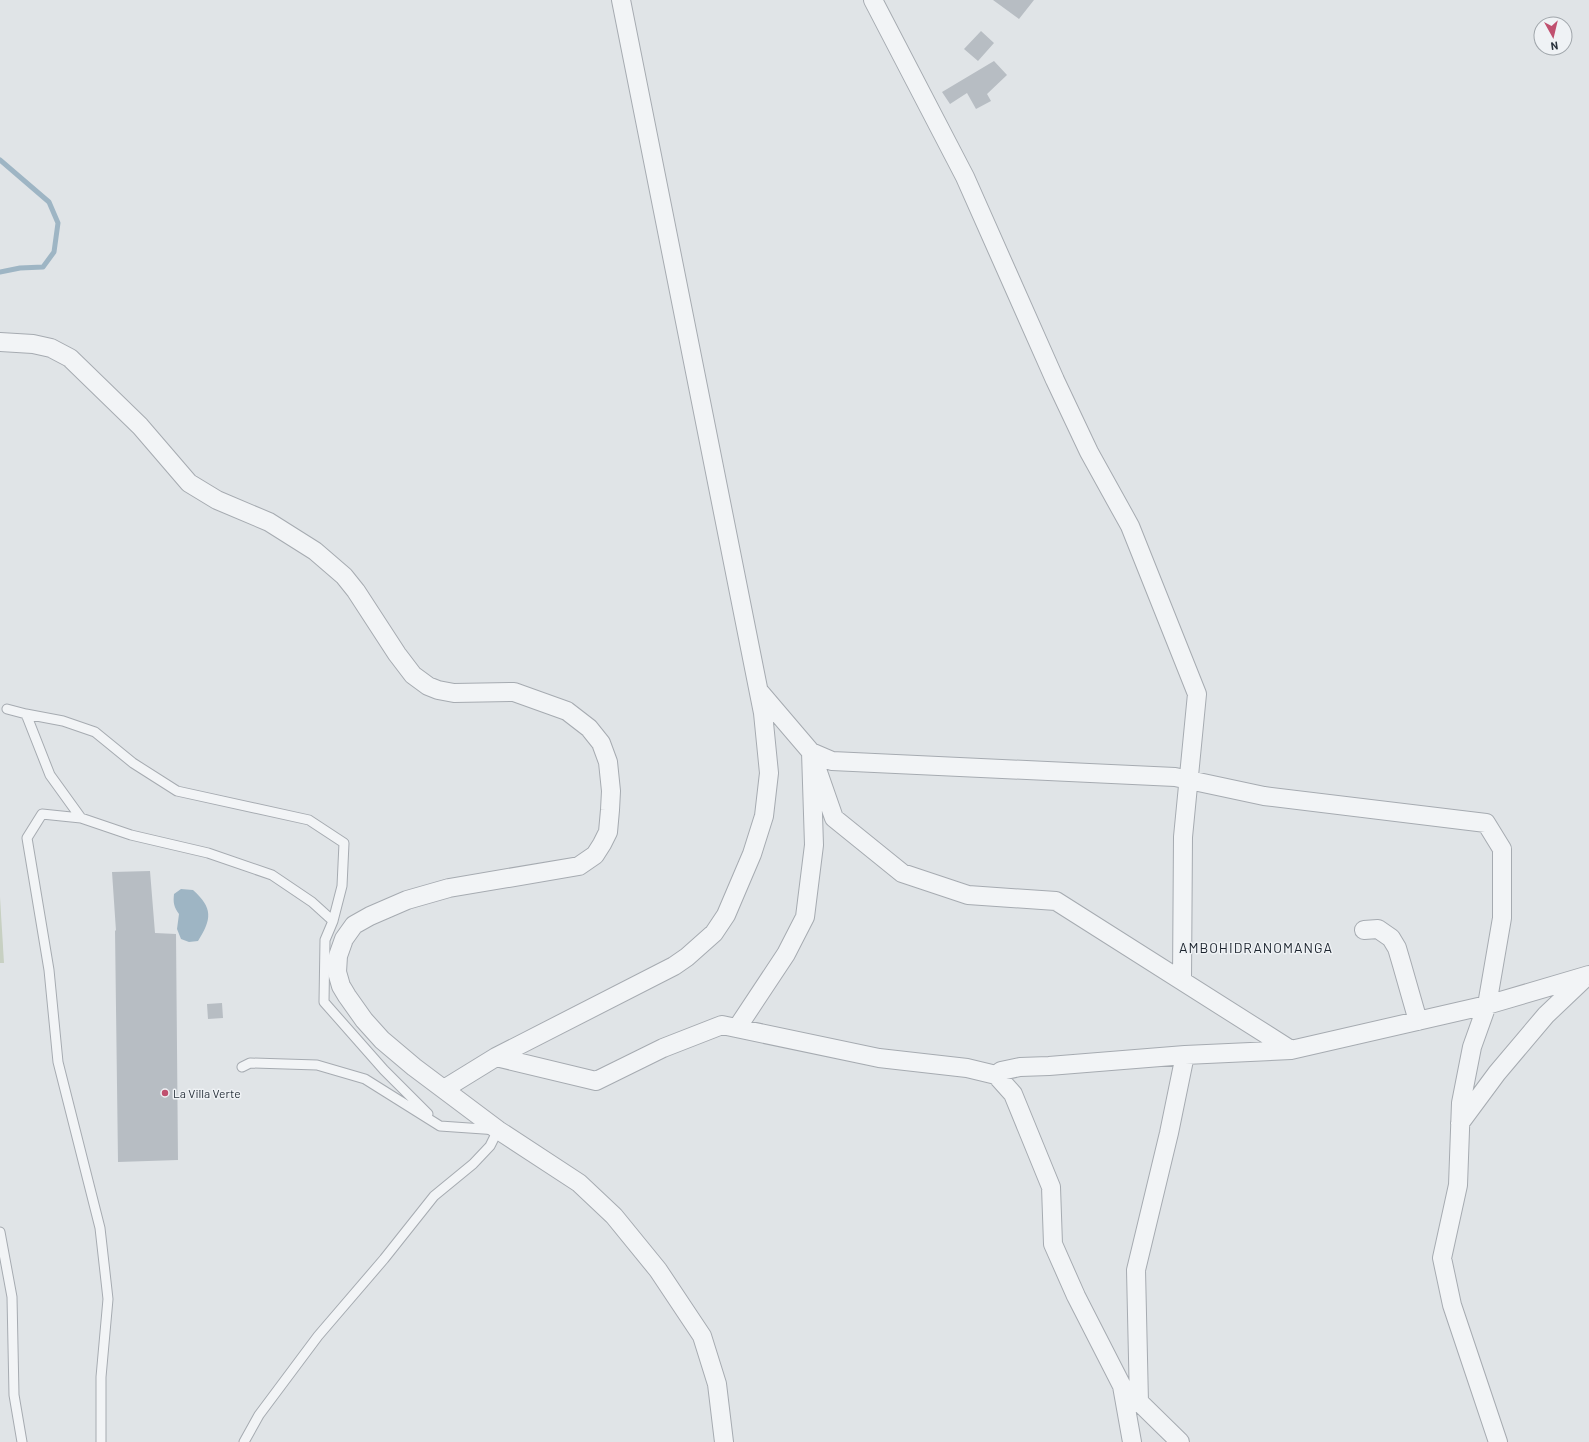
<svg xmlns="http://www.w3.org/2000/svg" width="1589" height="1442" viewBox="0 0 1589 1442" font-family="Barlow,sans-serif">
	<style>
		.green { fill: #c7d0c2 }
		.water { fill: #9eb5c4 }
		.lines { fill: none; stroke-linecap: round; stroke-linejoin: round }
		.stream { stroke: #9eb5c4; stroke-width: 5 }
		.building { fill: #b7bdc3 }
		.lane-casing { stroke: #a6abb1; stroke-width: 11 }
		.street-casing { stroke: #a6abb1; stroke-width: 20 }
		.lane { stroke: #f2f4f6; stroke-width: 9 }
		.street { stroke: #f2f4f6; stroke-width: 18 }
		.poi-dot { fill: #c0506f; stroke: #eff2f5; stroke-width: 1.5 }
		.labels { text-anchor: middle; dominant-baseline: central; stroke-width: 3; stroke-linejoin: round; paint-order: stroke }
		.poi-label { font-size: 12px; fill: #2a333d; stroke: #eff2f5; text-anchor: start }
		.quarter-label { font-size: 14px; letter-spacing: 1px; fill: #1c242e; stroke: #eff2f5 }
	</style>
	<rect width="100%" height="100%" fill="#e0e4e7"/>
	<path class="green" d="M0 897 4 963H0Z"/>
	<path class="water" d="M181 889 193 890C213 908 212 919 198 941L189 942 181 939 177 929 179 914C174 907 173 903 174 894Z"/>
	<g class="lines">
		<path class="stream" d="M0 160 49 202 58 223 54 252 43 267 20 268 0 272"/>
	</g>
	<path class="building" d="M993 0H1034L1019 19Z
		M981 31 994 43 978 61 964 49Z
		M994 61 1007 75 987 94 991 101 976 109 967 93 950 104 942 92Z
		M150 871 155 933 176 934 178 1160 118 1162 115 930 116 931 112 872Z
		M222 1003 223 1018 208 1019 207 1004Z"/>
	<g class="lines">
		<defs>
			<path id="lane" d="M7 709 26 714 50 775 81 818 131 835 208 853 272 875 312 902 333 921 325 940 324 1002 384 1070 428 1114
				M26 714 63 721 95 732 133 763 177 791 309 820 344 843 342 886 333 921
				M81 818 42 814 27 838 49 970 58 1062 100 1228 108 1299 101 1377V1442
				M242 1067 250 1063 317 1065 365 1079 440 1126 498 1130 490 1146 473 1164 434 1196 384 1259 318 1336 259 1415 244 1442
				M0 1232 12 1297 14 1395 22 1442"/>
			<path id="street" d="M873 0 965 177 1055 380 1089 452 1130 526 1197 694 1183 837 1182 980
				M0 342 33 344 51 348 70 358 140 426 189 483 217 500 269 522 315 551 344 576 356 591 397 654 413 675 428 686 438 690 454 693 514 692 567 711 589 728 601 743 608 762 611 791 610 810 608 832 602 844 595 855 579 866 449 888 407 900 370 916 354 925 344 939 338 956 337 972 341 986 347 996 364 1020 382 1040 414 1067 498 1130 579 1183 614 1216 658 1270 702 1336 717 1384 724 1442
				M811 752 832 761 1175 777 1264 796 1486 823 1502 849V918L1487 1005 1472 1047 1461 1103 1458 1185 1442 1258 1452 1305 1498 1442
				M811 752 834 818 902 873 968 895 1056 901 1291 1050
				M1364 930 1378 929 1391 938 1397 948 1402 965 1418 1021
				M737 1028 786 954 805 917 814 845 811 752 759 691
				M496 1057 596 1081 663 1048 722 1025 879 1058 967 1068 996 1075 1013 1094 1051 1187 1053 1244 1076 1296 1122 1386 1132 1442
				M996 1075 1001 1071 1020 1067 1049 1066 1185 1055
				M444 1089 496 1057 674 966 687 957 714 933 726 915 752 854 764 816 769 773 763 713 621 0
				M1460 1123 1497 1073 1546 1015 1586 977
				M1130 1393 1180 1442
				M1139 1402 1136 1270 1169 1133 1185 1055 1291 1050 1487 1005 1589 975"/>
		</defs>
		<use href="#lane" class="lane-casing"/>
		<use href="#street" class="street-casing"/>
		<use href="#lane" class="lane"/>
		<use href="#street" class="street"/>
	</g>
	<circle class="poi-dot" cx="165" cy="1093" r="4"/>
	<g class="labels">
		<g class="poi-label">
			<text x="173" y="1093">La Villa Verte</text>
		</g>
		<g class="quarter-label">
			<text x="1256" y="947">AMBOHIDRANOMANGA</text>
		</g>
	</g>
	<g transform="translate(1553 36) rotate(172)"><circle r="19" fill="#eff2f5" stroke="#a0a6ab"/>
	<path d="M0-3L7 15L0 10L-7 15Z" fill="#c0506f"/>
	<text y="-6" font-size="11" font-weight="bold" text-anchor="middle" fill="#2a333d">N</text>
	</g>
</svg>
